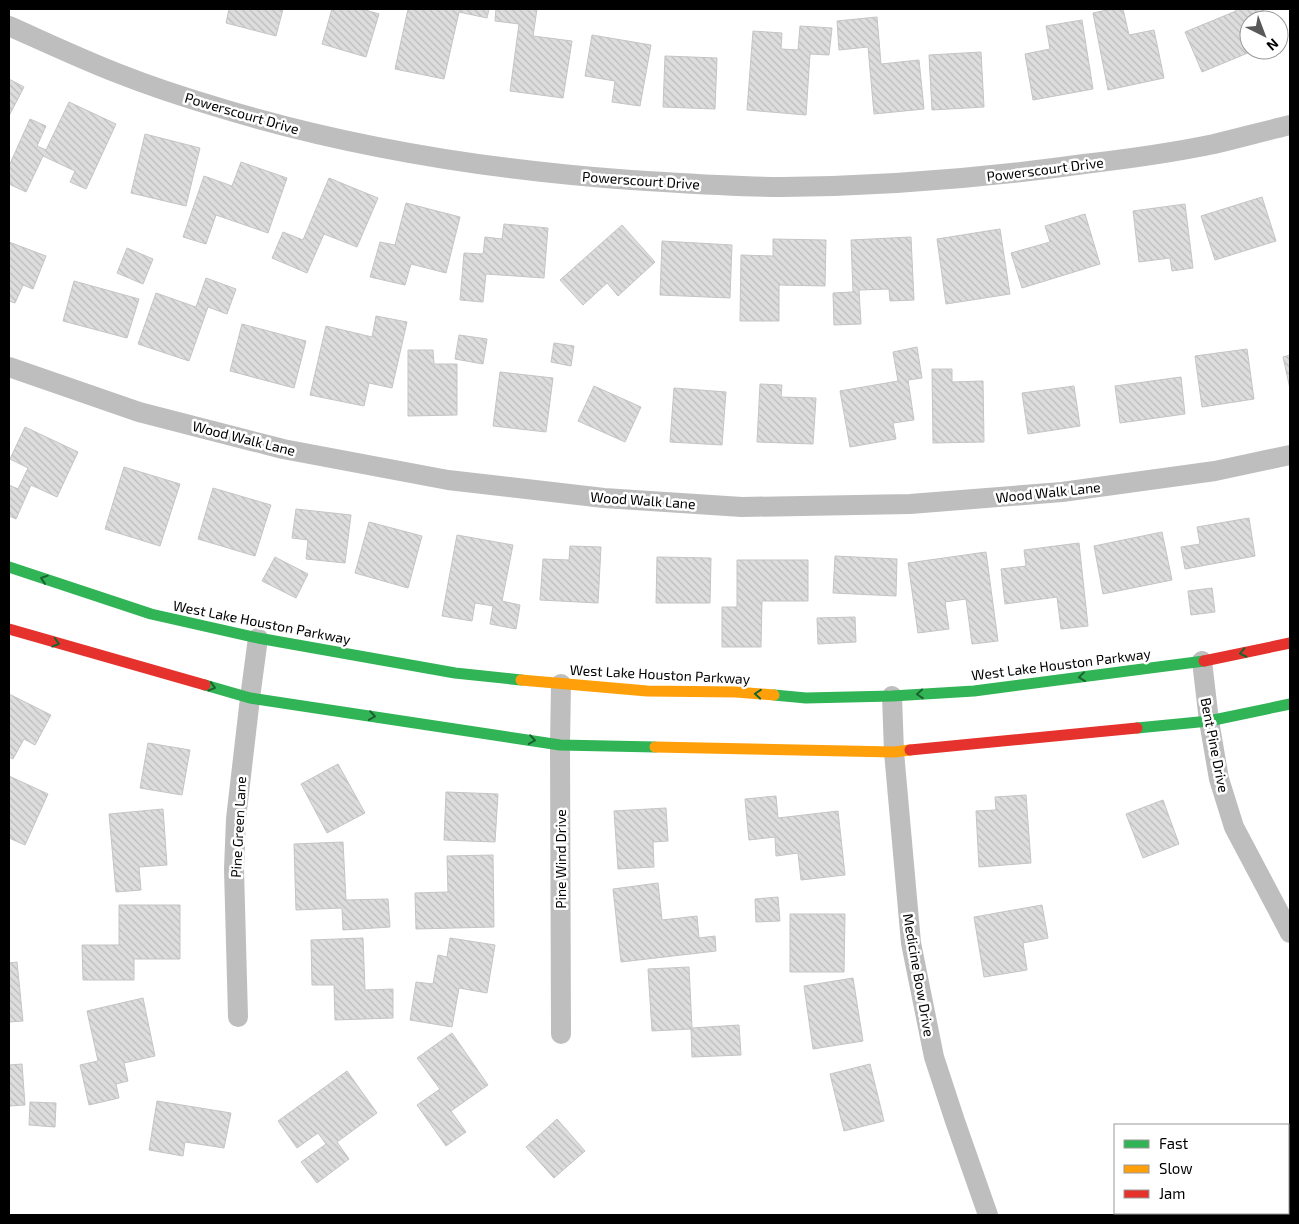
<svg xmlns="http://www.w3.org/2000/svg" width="1299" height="1224" viewBox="0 0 1299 1224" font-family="'Exo 2',sans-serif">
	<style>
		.building { fill: url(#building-back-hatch); stroke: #c5c5c5 }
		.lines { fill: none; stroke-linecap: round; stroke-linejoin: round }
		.street { stroke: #bebebe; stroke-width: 20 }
		.fast { stroke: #30b455; stroke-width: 11 }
		.slow { stroke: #ff9f0a; stroke-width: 11 }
		.jam { stroke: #e5322d; stroke-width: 11 }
		.oneway { stroke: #1a632f }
		.labels { text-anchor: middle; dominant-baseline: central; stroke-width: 5; stroke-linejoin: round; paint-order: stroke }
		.street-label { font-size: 14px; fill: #000; stroke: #fff }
	</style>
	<defs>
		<pattern id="building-back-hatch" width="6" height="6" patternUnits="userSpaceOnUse" patternTransform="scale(1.25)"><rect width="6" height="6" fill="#ddd"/><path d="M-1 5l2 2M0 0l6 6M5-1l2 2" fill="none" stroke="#bcbcbc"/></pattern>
	</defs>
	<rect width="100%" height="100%" fill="#fff"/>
	<path class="building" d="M229 9H283L276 36 226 23Z
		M332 9H362L379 14 366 57 322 44Z
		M408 9H489L487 18 459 12 444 79 395 69Z
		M496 9H537L533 36 572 41 563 98 510 91 519 24 495 21Z
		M1112 9H1123L1129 35 1154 30 1164 78 1108 90 1093 13Z
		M1235 9H1263L1267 20H1249V50H1255L1202 72 1185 32 1236 11Z
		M877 17 881 64 919 60 924 109 874 114 868 47 839 50 837 21Z
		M1082 20 1093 89 1033 100 1025 54 1050 49 1046 26Z
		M800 26 832 28 829 55 810 54 806 115 747 110 753 31 782 33 781 49 798 50Z
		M592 35 651 45 640 106 612 102 615 81 585 76Z
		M981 52 984 107 932 110 929 55Z
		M665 56 717 58 715 109 663 107Z
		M9 79 24 87 9 116Z
		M69 102 116 124 86 189 70 182 75 171 43 156 26 192 9 184V166L30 119 46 126 37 146 46 150Z
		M145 134 200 148 186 206 131 193Z
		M241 162 287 178 268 233 216 215 206 244 183 237 204 176 232 186Z
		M329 178 378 198 357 247 324 234 307 273 272 258 283 232 303 240Z
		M1262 197 1276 241 1215 260 1201 216Z
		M406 203 460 217 446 273 411 264 405 285 370 277 380 242 395 245Z
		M1185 204 1193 268 1172 271 1170 258 1139 262 1133 211Z
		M1085 214 1100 264 1022 288 1011 253 1050 242 1045 226Z
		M504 224 548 228 544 278 486 274 483 302 460 300 464 253 483 254 485 237 502 239Z
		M622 225 655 262 618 296 607 283 583 305 560 280Z
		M1000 229 1010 294 946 304 937 239Z
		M911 237 914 300 890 301 889 289 859 290 861 324 834 325 833 293 853 292 851 240Z
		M773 239 826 240 825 286 779 285V321H740L741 255 773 256Z
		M662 241 732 245 730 298 660 295Z
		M9 242 46 256 33 289 23 285 15 303 9 301Z
		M127 248 153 259 143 284 117 273Z
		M206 278 236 289 227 314 208 307 189 361 138 344 156 293 196 307Z
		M74 281 139 299 127 338 63 321Z
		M376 316 407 322 392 388 369 383 364 406 310 395 326 326 372 337Z
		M242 324 306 341 294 388 230 371Z
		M459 335 487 339 483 364 455 359Z
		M554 343 574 346 571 366 551 362Z
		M917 347 922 378 908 380 914 420 893 423 896 439 850 447 840 391 898 381 893 352Z
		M1247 349 1254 399 1202 407 1195 356Z
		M408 350H433L434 364H457V415L408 416Z
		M1290 355V389L1283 357Z
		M932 369H952V382L983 381 984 442 933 443Z
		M500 372 553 378 546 432 493 426Z
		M1181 377 1185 414 1120 423 1115 386Z
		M760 384 782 385 781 397 816 398 813 444 757 442Z
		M594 386 641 407 625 442 578 421Z
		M1074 386 1080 426 1028 434 1022 393Z
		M674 388 726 392 722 445 670 442Z
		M25 427 78 452 57 497 31 485 16 519 9 516V485L18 489 28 468 10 459Z
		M124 467 180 484 160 546 105 529Z
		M213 488 271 505 255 556 198 539Z
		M296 509 351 515 345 563 306 559 308 540 292 538Z
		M1249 518 1255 556 1185 569 1181 547 1200 544 1197 527Z
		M369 522 422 536 408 588 355 573Z
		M1162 532 1172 580 1103 594 1094 546Z
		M457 535 513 545 502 601 520 605 516 629 490 624 493 606 475 603 472 621 442 616Z
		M1079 543 1088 626 1061 629 1057 597 1005 604 1001 569 1026 566 1024 550Z
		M570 546 601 547 598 603 540 600 543 559 569 560Z
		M986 552 998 641 972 644 966 599 945 602 949 629 918 633 908 563Z
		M835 556 897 559 896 596 833 593Z
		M275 557 308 574 296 598 262 581Z
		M657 557 711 558 710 603H656Z
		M737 560H808V601H762L761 647H722V607H737Z
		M1212 588 1215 612 1191 615 1188 591Z
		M855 617 856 642 818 644 817 618Z
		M9 694 51 715 35 745 24 739 13 759 9 757Z
		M148 743 190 750 182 795 140 788Z
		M338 764 365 813 327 833 301 784Z
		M9 776 48 794 25 845 9 838Z
		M446 792 498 794 495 842 444 840Z
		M1026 795 1031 863 979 867 976 811 996 810 995 797Z
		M776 796 778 818 838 811 845 875 801 880 798 853 776 856 775 837 749 840 745 799Z
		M1163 800 1179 844 1143 858 1126 814Z
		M666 808 668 841 653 842 654 867 618 869 614 811Z
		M163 809 167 865 139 867 141 890 116 892 109 814Z
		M343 842 346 900 388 899 390 927 343 930 342 908 296 910 294 844Z
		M493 855 494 927 416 929 415 893 448 892 447 856Z
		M658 883 662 920 697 916 699 938 715 936 716 951 621 962 613 889Z
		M778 897 780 921 756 922 755 899Z
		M119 905H180V959H134V980H83L82 945H119Z
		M1042 905 1048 938 1023 943 1027 970 984 977 974 917Z
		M790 914H845L844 972H790Z
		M363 938 365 990 393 989V1018L335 1020 334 985H312L311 940Z
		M450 938 495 945 487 993 459 988 452 1027 410 1020 416 982 433 984 438 955 447 957Z
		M17 962 23 1021 9 1022V963Z
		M689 967 692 1028 739 1025 741 1055 692 1057 691 1029 652 1031 648 969Z
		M853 978 863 1041 813 1049 804 986Z
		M143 998 155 1056 124 1063 128 1081 116 1084 119 1098 89 1105 80 1065 98 1061 87 1011Z
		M452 1033 488 1085 451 1111 466 1132 446 1146 417 1105 440 1089 417 1058Z
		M22 1064 25 1105 9 1106V1065Z
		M870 1064 884 1121 844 1131 830 1074Z
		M347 1071 377 1113 337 1142 349 1159 317 1183 301 1162 326 1144 318 1133 297 1148 278 1121Z
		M157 1101 231 1113 224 1148 185 1142 183 1156 149 1150Z
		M30 1102 56 1103 55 1127 29 1125Z
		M557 1119 585 1151 554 1178 526 1147Z"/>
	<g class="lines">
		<path class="street" d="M9 26C45 42 81 59 117 73 150 86 183 97 217 107 351 148 491 170 631 180 681 183 732 187 782 187 883 186 984 178 1084 164 1127 159 1171 153 1214 144 1239 138 1265 131 1290 125
			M9 367 139 412 283 449 448 480 604 498 742 507 910 504 1062 492 1215 471 1290 455
			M1202 661 1209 721 1219 779 1234 827 1290 933
			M892 696 894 752 911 943 934 1057 955 1121 988 1215
			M238 1017 234 869 236 819 250 698 258 638
			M561 1034 560 745 561 684"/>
		<path class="fast" d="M9 567 151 614 258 638 455 673 521 680
			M205 685 250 698 560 745 655 747
			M774 695 806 698 892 696 974 691 1204 661
			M1137 728 1209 721 1290 704"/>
		<path class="slow" d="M521 680 647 691 736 692 774 695
			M655 747 894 752 910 750"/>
		<path class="jam" d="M9 629 205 685
			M1204 661 1290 643
			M910 750 1137 728"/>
	</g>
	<defs><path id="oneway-chevron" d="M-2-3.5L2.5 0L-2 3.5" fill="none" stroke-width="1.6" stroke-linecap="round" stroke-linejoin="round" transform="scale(1.25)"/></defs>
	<g class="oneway">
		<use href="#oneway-chevron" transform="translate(44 579) rotate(-162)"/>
		<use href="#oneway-chevron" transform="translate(56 643) rotate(16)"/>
		<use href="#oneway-chevron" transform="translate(1243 653) rotate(168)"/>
		<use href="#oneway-chevron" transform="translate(1082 677) rotate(173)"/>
		<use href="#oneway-chevron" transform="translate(212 687) rotate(16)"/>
		<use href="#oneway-chevron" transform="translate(758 694) rotate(-175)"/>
		<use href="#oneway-chevron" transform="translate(920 694) rotate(176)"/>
		<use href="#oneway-chevron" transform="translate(372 716) rotate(9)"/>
		<use href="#oneway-chevron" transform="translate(532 740) rotate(9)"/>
	</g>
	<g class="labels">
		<g class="street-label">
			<text transform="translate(242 113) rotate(16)">Powerscourt Drive</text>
			<text transform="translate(1045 169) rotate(-7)">Powerscourt Drive</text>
			<text transform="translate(641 180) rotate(4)">Powerscourt Drive</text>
			<text transform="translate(244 438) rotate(14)">Wood Walk Lane</text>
			<text transform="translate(1048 492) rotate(-6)">Wood Walk Lane</text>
			<text transform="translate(643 500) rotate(4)">Wood Walk Lane</text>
			<text transform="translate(262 622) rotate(11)">West Lake Houston Parkway</text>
			<text transform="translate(1061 664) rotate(-7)">West Lake Houston Parkway</text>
			<text transform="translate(660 674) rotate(3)">West Lake Houston Parkway</text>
			<text transform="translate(1215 745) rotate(79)">Bent Pine Drive</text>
			<text transform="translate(238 827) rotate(-87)">Pine Green Lane</text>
			<text transform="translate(560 859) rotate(-90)">Pine Wind Drive</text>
			<text transform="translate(919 975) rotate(80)">Medicine Bow Drive</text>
		</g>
	</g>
	<rect width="1299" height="1224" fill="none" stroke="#000000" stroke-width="20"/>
	<rect x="1114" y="1124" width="175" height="90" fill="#ffffff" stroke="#999999"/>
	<rect x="1124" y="1140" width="25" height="8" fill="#30b455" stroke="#999999"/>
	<text x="1159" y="1149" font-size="15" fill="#000000">Fast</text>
	<rect x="1124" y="1165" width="25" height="8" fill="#ff9f0a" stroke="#999999"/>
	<text x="1159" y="1174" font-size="15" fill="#000000">Slow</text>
	<rect x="1124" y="1190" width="25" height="8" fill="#e5322d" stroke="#999999"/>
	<text x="1159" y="1199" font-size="15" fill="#000000">Jam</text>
	<g transform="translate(1264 35) rotate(138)"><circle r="24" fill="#ffffff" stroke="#999999"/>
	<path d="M0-4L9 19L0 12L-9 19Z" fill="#595959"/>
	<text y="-8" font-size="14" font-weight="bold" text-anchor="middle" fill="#000000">N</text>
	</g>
</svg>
